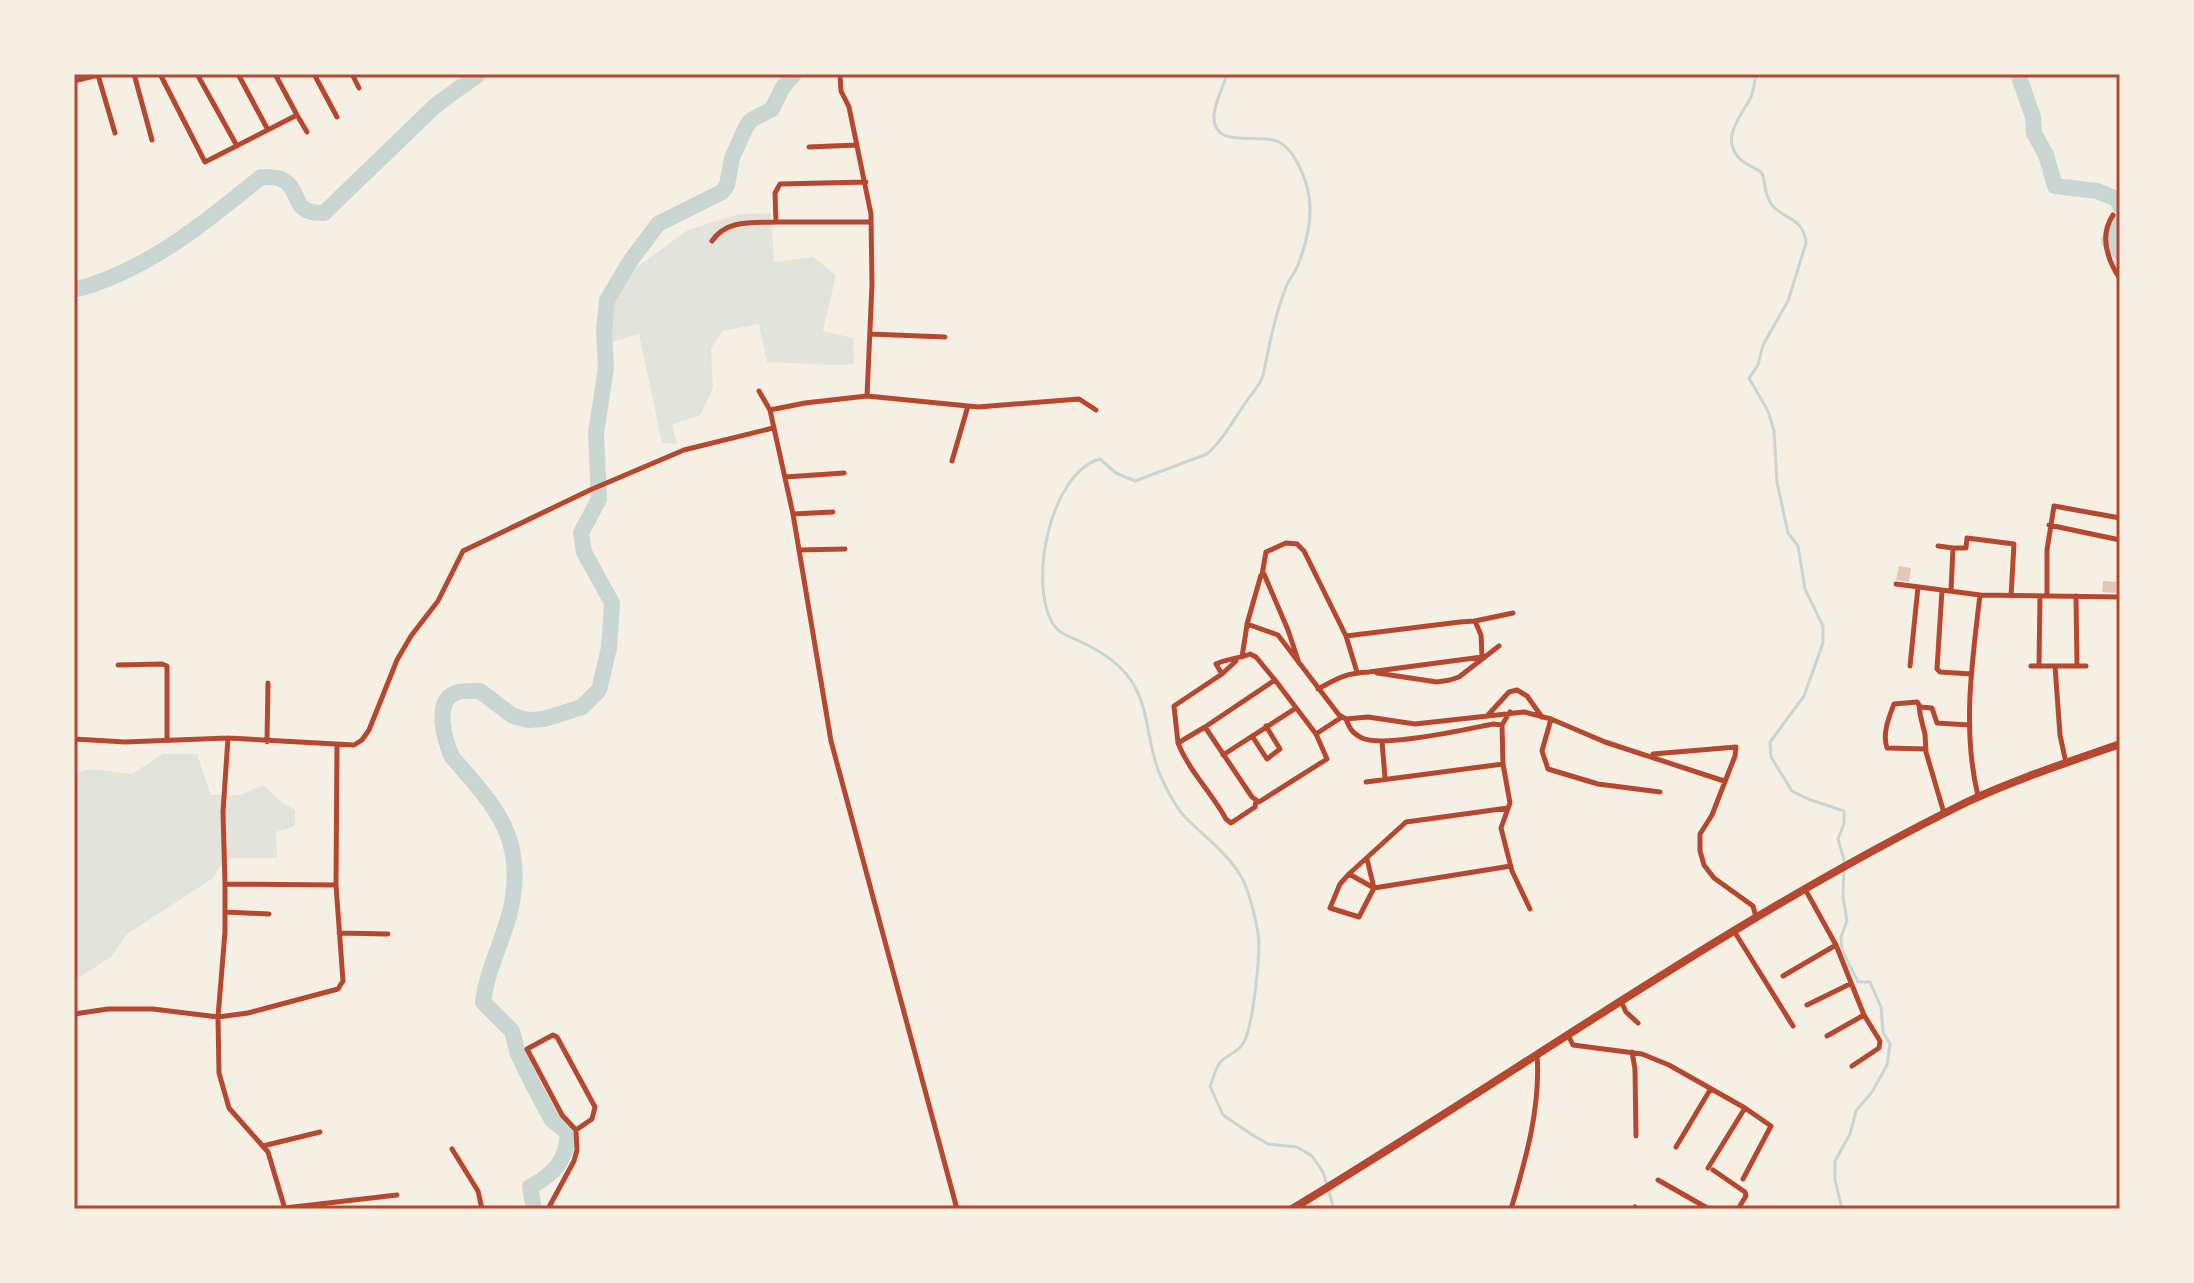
<svg xmlns="http://www.w3.org/2000/svg" width="2194" height="1283" viewBox="0 0 2194 1283" font-family="Manrope,sans-serif">
	<style>
		.green { fill: #e2e4dc }
		.lines { fill: none; stroke-linecap: round; stroke-linejoin: round }
		.stream { stroke: #c9d6d2; stroke-width: 3 }
		.river { stroke: #c9d6d2; stroke-width: 16 }
		.building { fill: #e6c5b7 }
		.minor { stroke: #b5482f; stroke-width: 5 }
		.primary { stroke: #b5482f; stroke-width: 8 }
		.neatline { fill: none; stroke: #b5482f; stroke-width: 3 }
	</style>
	<rect width="100%" height="100%" fill="#f6efe4"/>
	<path class="green" d="M771 213 774 262 813 257 836 275 823 331 853 338 854 364C825 367 796 362 767 363L759 324 723 331 711 348 713 388 700 415 672 425 677 444 662 443 639 334 599 346 607 289 688 230 739 214Z
		M163 754H197L211 795H241L263 785 283 803 295 810V826L276 832 277 858H226L212 879 127 934 111 957 80 977H74V773L92 769 132 774Z"/>
	<g class="lines">
		<path class="stream" d="M1227 74C1223 87 1215 102 1214 115 1212 151 1260 132 1279 142 1293 149 1303 172 1307 187 1314 212 1307 242 1298 265 1295 273 1289 279 1286 287 1275 315 1269 346 1263 376 1258 389 1249 396 1242 408 1231 424 1222 441 1207 454L1135 481 1116 473 1100 459C1049 473 1026 590 1056 628 1061 634 1070 637 1077 640 1101 651 1124 665 1136 689 1150 716 1148 750 1161 777 1167 790 1176 808 1186 818 1205 837 1230 855 1243 880 1250 895 1255 916 1258 933 1261 950 1253 1032 1242 1045 1237 1053 1224 1056 1219 1064 1215 1070 1213 1080 1210 1086L1223 1115 1251 1134 1268 1144 1297 1147 1312 1156 1323 1172 1334 1209
			M1756 74C1754 82 1754 92 1750 99 1740 117 1720 139 1740 159 1746 165 1755 167 1762 173 1766 185 1764 195 1772 205 1785 221 1803 216 1806 243L1788 301 1763 345 1758 365 1749 378 1768 411 1774 431 1777 482 1788 533 1798 546 1805 589 1823 626V643L1804 696 1770 742 1771 757 1792 791 1808 799 1844 811V824L1838 839 1844 860 1843 897 1847 921 1841 937 1842 950 1858 982H1870L1881 1007 1883 1032 1890 1044 1887 1065 1872 1092 1856 1111 1850 1134 1835 1161V1180L1842 1209"/>
		<path class="river" d="M2018 74 2033 117 2034 133 2046 155 2055 186 2097 191 2117 199 2120 206
			M2120 220 2109 241 2120 253
			M74 290C145 272 205 223 261 177 266 177 276 177 281 179 304 190 288 214 324 213L436 105 479 74
			M534 1209 530 1187C554 1174 567 1161 568 1132L552 1120 532 1083 518 1054 512 1031 483 1002C487 970 502 943 510 912 527 840 497 808 452 757 445 741 433 703 455 693 462 690 473 691 480 691L513 716 528 720 544 719 582 707 599 690 609 648 612 603 584 552 581 533 599 499 596 433 606 368 604 332 607 300 631 260 658 224 722 192 727 185 732 158 746 127 751 120 772 109 783 87 794 74"/>
	</g>
	<path class="building" d="M1899 566 1911 568 1909 582 1896 580Z
		M2103 581 2117 582 2116 593 2102 592Z"/>
	<g class="lines">
		<path class="minor" d="M134 74 152 140
			M160 74 205 162 297 115 307 132
			M197 74 237 146
			M238 74 268 130
			M275 74 297 115
			M314 74 337 117
			M352 74 359 88
			M840 74 841 91 849 107 871 214 872 285 867 396 805 403 770 410 793 514 831 741 957 1209
			M98 75 115 133
			M74 81 102 74
			M809 147 857 145
			M2113 215C2099 236 2107 259 2120 279
			M776 222H871
			M712 241C727 219 753 223 776 222L775 193 780 184 866 182
			M870 334 945 337
			M759 391 770 410
			M867 396 978 407 1079 399 1096 410
			M952 461 968 406
			M785 477 844 473
			M793 514 833 512
			M2049 525 2120 540
			M1938 546 1953 548
			M799 550 845 549
			M1262 575 1266 552 1286 543 1297 544 1304 551 1346 636
			M1896 584 1980 595 2120 597
			M1942 590 1937 669 1940 672 1971 674
			M1951 591 1953 548H1966L1967 538 2014 544 2011 596
			M2047 596V550L2054 506 2120 518
			M1475 621 1513 613
			M1242 657 1247 625
			M1299 663 1288 630 1264 574 1261 575 1247 624 1278 635 1339 715 1346 719 1368 717 1415 724 1524 712 1551 719 1605 742 1724 781
			M118 665 162 664 167 666V739
			M1910 666 1918 587
			M2031 666H2077L2076 596
			M2039 666 2040 596
			M2055 666 2060 735 2066 763
			M2077 666H2086
			M1377 673 1437 682 1450 680 1459 677 1499 646
			M1222 674 1236 661
			M1318 689C1338 678 1346 673 1369 672L1482 657 1481 635 1475 621 1460 622 1346 636 1357 672
			M1920 707 1932 708 1937 723 1969 725
			M1488 715 1509 692 1517 690 1527 696 1542 717
			M1346 719C1350 729 1352 733 1362 738 1383 748 1467 729 1493 724L1502 725 1510 712
			M1551 719 1542 751 1548 769 1598 784 1660 792
			M1205 727 1178 743 1174 706 1222 674 1216 664C1223 660 1240 658 1250 654L1256 657 1275 680
			M1316 734 1275 680 1205 727 1252 797 1259 802 1327 759 1316 734 1342 717
			M1252 736 1267 759 1280 749 1266 726
			M228 738 223 812 225 884V932L218 1017 219 1073 229 1108 268 1152 285 1209
			M74 739 125 742 228 738 354 745 362 740 369 730 397 660 411 636 438 601 463 551 590 490 684 450 773 428
			M1382 741 1385 778
			M267 742 268 683
			M1178 743C1189 771 1212 793 1226 819L1231 823 1255 807 1256 801
			M1926 749 1887 748C1882 734 1889 717 1894 704L1917 702 1919 705C1920 718 1922 722 1925 734L1926 752 1944 813
			M1653 754 1736 747 1735 756 1712 815 1700 834V851L1704 865 1714 878 1753 906 1756 917
			M1223 755 1296 708
			M1503 764 1510 803 1501 828 1512 871 1530 909
			M1366 782 1503 764 1502 725
			M1978 796C1962 729 1972 663 1980 595
			M1367 859 1374 888 1359 917 1330 908 1340 884 1349 874 1406 822 1508 808
			M1349 874 1374 888 1511 866
			M225 884 336 885
			M1805 889 1836 945 1864 1015 1880 1041 1879 1048 1852 1066
			M225 912 269 914
			M1734 931 1793 1026
			M339 933 388 934
			M1783 976 1836 945
			M1621 1001 1626 1012 1638 1023
			M1807 1005 1850 984
			M74 1014 108 1009H153L218 1017 248 1013 338 989 343 981 336 885 337 746
			M1568 1035 1573 1045 1642 1054 1669 1065 1745 1108 1708 1168
			M1827 1036 1864 1015
			M1632 1052 1635 1069 1636 1136
			M263 1146 320 1132
			M1676 1147 1710 1090
			M452 1149 478 1191 482 1209
			M1713 1170 1745 1192 1746 1196 1738 1209
			M1743 1179 1771 1126 1745 1108
			M1658 1180 1709 1209
			M1635 1207 1638 1209
			M285 1208 397 1195
			M548 1209 574 1161 577 1150 576 1130 562 1115 527 1049 553 1035 557 1037 595 1107 592 1119 576 1130
			M1511 1209C1526 1159 1541 1106 1537 1054"/>
		<path class="primary" d="M1292 1209C1516 1074 1731 918 1967 802 2016 779 2069 762 2120 744"/>
	</g>
	<rect width="2194" height="1283" fill="none" stroke="#f6efe4" stroke-width="152"/>
	<rect x="76" y="76" width="2042" height="1131" class="neatline"/>
</svg>
